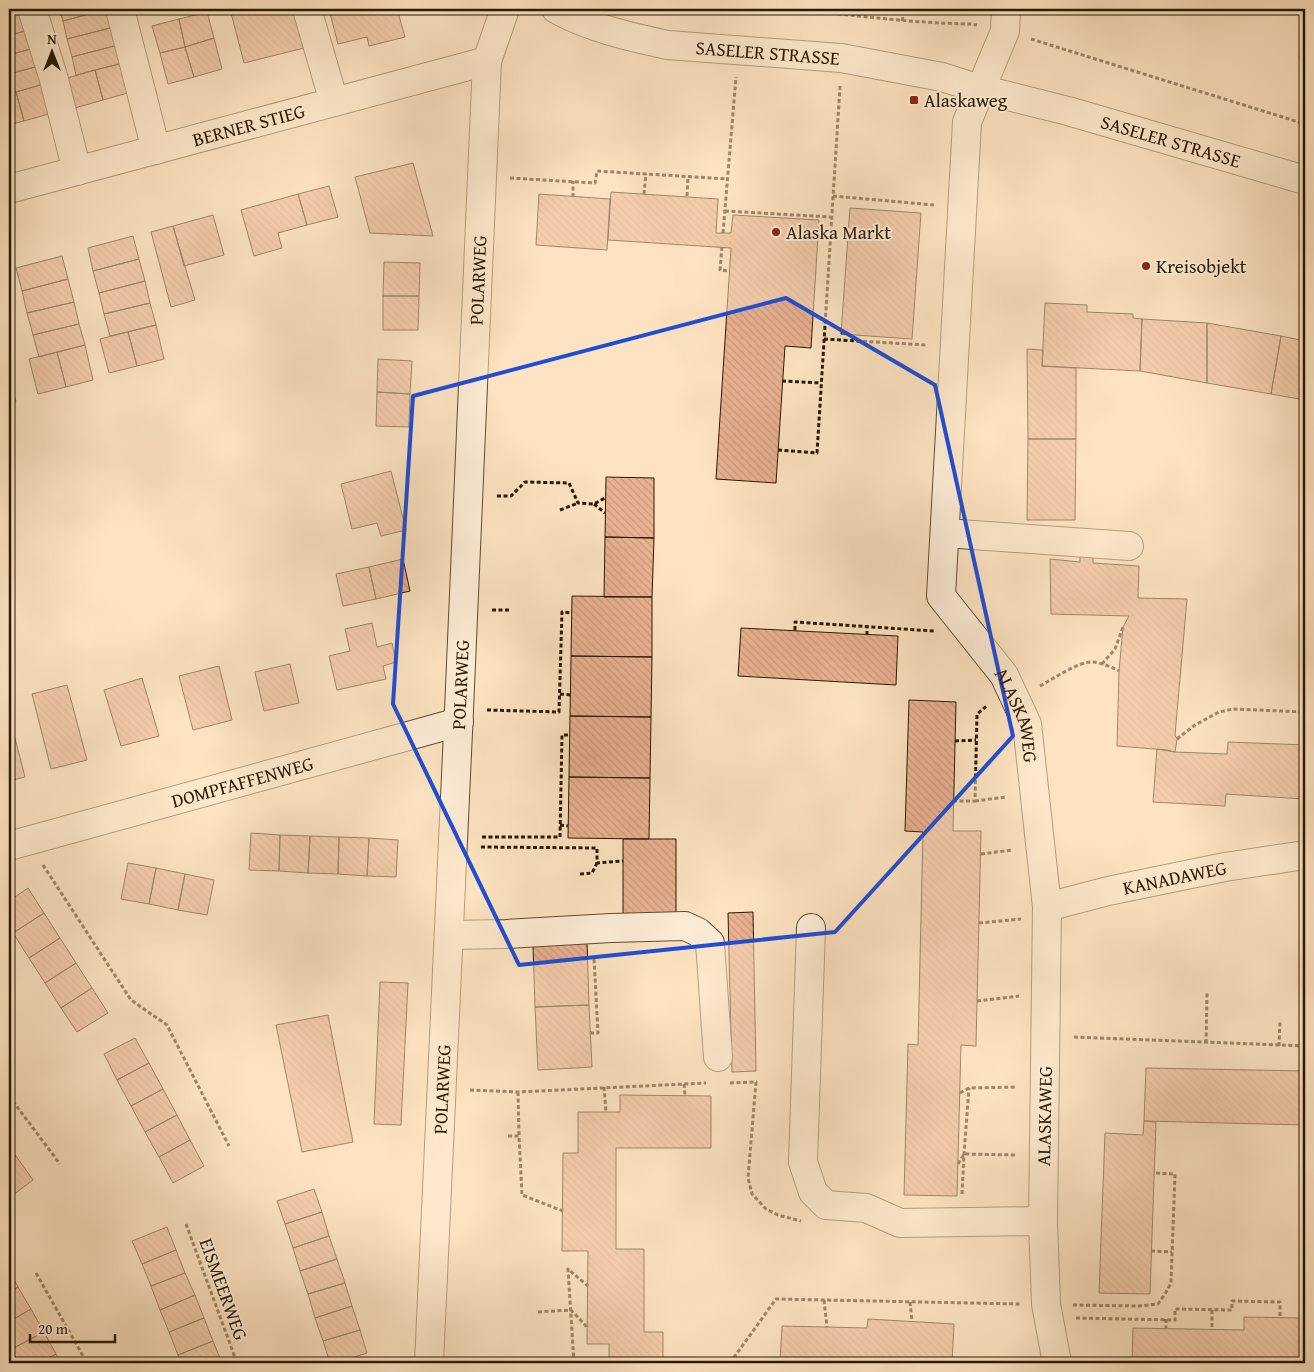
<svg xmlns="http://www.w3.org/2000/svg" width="1314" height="1372" viewBox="0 0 1314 1372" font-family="'Gentium Book Plus',serif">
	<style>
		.building { fill: url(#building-back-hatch); stroke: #2a1801 }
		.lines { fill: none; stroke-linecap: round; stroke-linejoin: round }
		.minor-casing { stroke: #5f4b31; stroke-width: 30 }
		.path { stroke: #2a1801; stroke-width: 3; stroke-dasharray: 4 2.5; stroke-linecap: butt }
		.minor { stroke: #feedd7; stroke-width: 28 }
		.marked { fill: none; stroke: #1d4ed8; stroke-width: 4; stroke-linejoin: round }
		.poi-dot { fill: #8f2418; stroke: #feedd7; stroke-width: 2 }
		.labels { text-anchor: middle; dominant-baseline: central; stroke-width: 4; stroke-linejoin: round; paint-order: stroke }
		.street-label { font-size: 19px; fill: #2a1801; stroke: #feedd7 }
		.poi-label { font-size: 19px; fill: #2a1801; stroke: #feedd7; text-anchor: start }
	</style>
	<defs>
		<pattern id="building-back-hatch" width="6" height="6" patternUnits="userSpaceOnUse" patternTransform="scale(1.25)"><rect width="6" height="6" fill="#eab293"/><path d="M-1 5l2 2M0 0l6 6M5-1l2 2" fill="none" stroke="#c9987d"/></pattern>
	</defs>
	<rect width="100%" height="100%" fill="#fde3c1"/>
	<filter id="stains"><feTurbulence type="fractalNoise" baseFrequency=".004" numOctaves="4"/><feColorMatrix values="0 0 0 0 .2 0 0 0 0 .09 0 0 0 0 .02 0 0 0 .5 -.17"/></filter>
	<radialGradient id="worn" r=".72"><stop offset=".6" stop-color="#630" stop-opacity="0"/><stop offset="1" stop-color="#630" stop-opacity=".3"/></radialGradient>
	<path class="building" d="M9 9H24L25 11 9 16Z
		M59 9H108L63 21Z
		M108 9 114 27 67 39 63 21Z
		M230 9H299L308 47 244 63Z
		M329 9H397L405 37 369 46 367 37 338 44Z
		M25 11 30 30 9 35V16Z
		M207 12 214 38 185 47 179 19Z
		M1301 12H1305V60L1299 59Z
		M179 19 185 47 160 53 152 26Z
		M114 27 118 45 72 57 67 39Z
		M30 30 34 48 9 55V35Z
		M214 38 222 69 194 77 185 47Z
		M118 45 123 63 76 75 72 57Z
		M185 47 194 77 168 84 160 53Z
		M34 48 39 66 9 74V55Z
		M123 63 131 92 103 100 95 70Z
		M39 66 44 84 9 94V74Z
		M95 70 103 100 75 108 67 78Z
		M44 84 52 113 24 121 16 92Z
		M16 92 24 121 9 125V94Z
		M413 163 433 236 370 233 355 177Z
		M329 186 338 217 307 225 298 194Z
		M611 192 718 199 716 233H731L733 215 819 220 811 348 785 346 776 483 716 479 731 248 608 240Z
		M298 194 307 225 278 233 282 248 254 256 241 210Z
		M539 194 610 199 607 250 536 245Z
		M850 208 921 213 912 339 841 334Z
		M213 215 224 255 184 266 173 226Z
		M173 226 195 300 171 307 151 232Z
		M133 236 139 259 93 271 88 248Z
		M62 256 68 279 22 291 16 268Z
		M139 259 145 281 99 293 93 271Z
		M384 262 420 263 419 296H383Z
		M68 279 74 302 27 313 22 291Z
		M145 281 150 303 104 314 99 293Z
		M383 296H419L418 330H383Z
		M74 302 79 324 33 335 27 313Z
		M150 303 156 325 110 336 104 314Z
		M1045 303 1087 305V312L1133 314V318L1142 319 1140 371 1042 366Z
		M1142 319 1207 323V383L1140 371Z
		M1207 323 1281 336 1271 394 1207 383Z
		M79 324 85 345 39 357 33 335Z
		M156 325 164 359 137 366 128 332Z
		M128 332 137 366 109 373 100 339Z
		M1281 336 1305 341V400L1271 394Z
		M85 345 93 380 66 387 57 352Z
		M1027 349 1043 350 1042 366 1076 368V439H1028Z
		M57 352 66 387 38 394 29 359Z
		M378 359 412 361 410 394 377 392Z
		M10 380 16 402 9 404V381Z
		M377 392 410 394 409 427 376 426Z
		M1028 439H1076L1075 520H1027Z
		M391 471 406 530 381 536 377 523 352 529 341 484Z
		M606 477 654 478V538L605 537Z
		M605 537 654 538 652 597H604Z
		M1080 553 1093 555V563L1139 566 1138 598 1187 599 1175 735 1177 739 1175 752 1167 750 1117 746 1119 671 1123 627 1129 616 1051 614 1050 559 1080 562Z
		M403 559 410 591 376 599 369 567Z
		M369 567 376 599 343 606 336 574Z
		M572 596 652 597V657L571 656Z
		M372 623 377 647 392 643 396 662 383 666 386 679 337 690 329 656 350 651 345 629Z
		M741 628 898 636 896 685 738 676Z
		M571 656 652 657 651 717 570 716Z
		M290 664 299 703 264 711 255 672Z
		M219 666 232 720 193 730 179 676Z
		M142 678 159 736 121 746 104 690Z
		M67 685 87 760 51 769 32 694Z
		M909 700 956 702 953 831H981L976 1046 961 1045 957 1196 904 1195 908 1044 918 1045 923 832 905 831Z
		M9 715 25 777 9 781Z
		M570 716 651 717 650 778 569 777Z
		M1228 742 1305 745 1304 799 1226 794 1225 806 1153 802 1157 749 1175 752 1227 754Z
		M569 777 650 778 649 839 568 838Z
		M251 833 280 835 279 871 249 870Z
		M280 835 310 836 308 873 279 871Z
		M310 836 339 837 338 874 308 873Z
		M339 837 369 838 367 876 338 874Z
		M369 838 398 840 396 877 367 876Z
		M623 839H676V919H623Z
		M128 863 156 868 149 904 121 899Z
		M156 868 185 874 178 910 149 904Z
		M185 874 214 880 207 915 178 910Z
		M28 888 44 913 13 933 9 926V901Z
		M753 912 756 1071 732 1072 728 913Z
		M44 913 60 938 29 958 13 933Z
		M60 938 76 963 45 983 29 958Z
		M587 942 589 1005 535 1007 533 945Z
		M76 963 92 988 61 1008 45 983Z
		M380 982 408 983 401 1125 374 1124Z
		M92 988 108 1013 77 1032 61 1008Z
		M589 1005 592 1067 538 1070 535 1007Z
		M328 1015 353 1142 302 1152 276 1025Z
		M135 1038 149 1063 117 1080 104 1054Z
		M149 1063 163 1089 131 1106 117 1080Z
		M1146 1068 1305 1071V1125L1144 1121Z
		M163 1089 177 1115 145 1132 131 1106Z
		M620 1095 711 1096V1148H616V1249H644V1332H663V1363H609V1344H587L588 1251H562L563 1153H578V1112H620Z
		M177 1115 190 1140 159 1157 145 1132Z
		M1144 1121 1156 1122 1150 1294 1099 1293 1105 1133 1143 1135Z
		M190 1140 204 1166 173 1183 159 1157Z
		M9 1146 16 1156 9 1161Z
		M16 1156 33 1180 9 1198V1161Z
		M314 1189 322 1212 285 1224 277 1201Z
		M322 1212 329 1236 293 1248 285 1224Z
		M167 1227 176 1250 142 1264 132 1241Z
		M329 1236 337 1259 300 1271 293 1248Z
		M176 1250 185 1273 151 1286 142 1264Z
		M337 1259 345 1283 308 1294 300 1271Z
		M9 1270 18 1287 9 1292Z
		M185 1273 195 1295 160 1310 151 1286Z
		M345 1283 352 1306 315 1318 308 1294Z
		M18 1287 31 1309 9 1322V1292Z
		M195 1295 204 1318 169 1332 160 1310Z
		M352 1306 360 1330 323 1341 315 1318Z
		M31 1309 44 1332 10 1350 9 1322Z
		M1244 1317 1305 1318V1363H1132L1133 1328 1244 1330Z
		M204 1318 213 1341 178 1355 169 1332Z
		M868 1319 954 1324 952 1363H780L782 1326 867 1328Z
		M360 1330 367 1353 336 1363H330L323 1341Z
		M44 1332 56 1354 39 1363H17L10 1350Z
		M213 1341 222 1363H181L178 1355Z
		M56 1354 62 1363H39Z"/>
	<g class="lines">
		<defs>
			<g id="minor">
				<path d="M32 9 53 76 77 171"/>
				<path d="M120 9 156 150"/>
				<path d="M307 9 334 102"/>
				<path id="s1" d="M556 9C590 28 630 37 668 45L841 58 942 77 980 89 1068 111 1305 180"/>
				<path id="s2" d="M1006 9 1005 31 967 122 941 596 1004 675 1027 724 1047 907 1043 1221 1046 1304 1057 1363"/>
				<path id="s3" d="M9 189 487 61"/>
				<path d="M945 533 1129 546"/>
				<path id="s4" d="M9 846 459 722"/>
				<path id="s5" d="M1047 907 1108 891 1225 867 1305 855"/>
				<path d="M811 928 803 1162 813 1192 826 1205 866 1208 900 1223 1043 1221"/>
				<path d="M449 935 506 934 611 928 685 926 698 932 710 943 718 1057"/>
				<path id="s6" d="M429 1363 459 710 487 61 505 9"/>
			</g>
		</defs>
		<use href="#minor" class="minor-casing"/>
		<path class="path" d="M799 9C856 16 913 23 970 24L977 25
			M902 21 905 9
			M1031 39 1305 124
			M510 178 595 183 597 171 728 179
			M644 194 646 174
			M687 196 688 177
			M833 196 934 205
			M573 197V181
			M725 211 831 217
			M723 233 736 77
			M722 247 720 270 729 271
			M824 339 926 345
			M782 381 821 383
			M778 450 817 453 840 86
			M497 496H511L525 482 569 483 578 503 594 504 605 498
			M594 504 605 513
			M560 510 578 503
			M492 610H509
			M795 630V622L934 631
			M867 635V627
			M1102 664 1115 649 1123 627
			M1040 686C1053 679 1079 661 1093 662 1102 663 1111 667 1119 671
			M560 694 571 695
			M487 710 559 712 562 612 572 613
			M1177 739 1195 725 1219 712 1233 709 1305 712
			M955 741 976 740
			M953 801H975L977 714 988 705
			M975 801 1006 797
			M560 825 568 826
			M482 837H560L562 735H570
			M481 847 597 848V863L623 861
			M981 854 1012 850
			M43 865 131 1000 167 1025 229 1146
			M580 874 592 873 597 863
			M979 923 1021 919
			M977 1001 1019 996
			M590 1033H598L594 958
			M1074 1037 1305 1046
			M1206 1043 1207 992
			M1279 1046 1280 1020
			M730 1083 756 1082 748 1178 752 1194 766 1209 778 1215 801 1221
			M684 1084 685 1095
			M604 1087 606 1112
			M470 1090 518 1092 706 1083
			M518 1092 519 1136
			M960 1093 969 1088 1017 1087
			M9 1096 60 1164
			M508 1136H519L522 1195 563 1211
			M958 1164 964 1154 1016 1155
			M962 1194 964 1154 969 1088
			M186 1224 237 1363
			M1151 1251 1172 1252
			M36 1273 87 1363
			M824 1300 827 1327
			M910 1302 912 1321
			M1073 1305 1139 1306 1158 1304 1165 1294 1171 1283 1175 1174 1154 1173
			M1212 1310V1329
			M538 1312 571 1310 587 1327
			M1076 1318 1175 1320V1309L1232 1310V1301L1280 1302V1317
			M1166 1319V1328
			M574 1363 568 1269 588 1286
			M730 1363 776 1299 1020 1304"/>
		<use href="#minor" class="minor"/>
	</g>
	<path d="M0 0H1314V1372H0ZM786 298 935 385 1013 736 835 932 519 965 393 704 413 396Z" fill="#fde3c1" fill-opacity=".55" fill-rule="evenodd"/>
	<path class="marked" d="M786 298 935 385 1013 736 835 932 519 965 393 704 413 396Z"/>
	<g class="poi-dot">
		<rect x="909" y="95" width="10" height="10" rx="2.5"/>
		<circle cx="776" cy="232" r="5"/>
		<circle cx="1146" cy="266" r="5"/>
	</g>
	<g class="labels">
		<g class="street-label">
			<text stroke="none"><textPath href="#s1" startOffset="218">SASELER STRASSE</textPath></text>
			<text stroke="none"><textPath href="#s3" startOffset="248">BERNER STIEG</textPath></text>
			<text stroke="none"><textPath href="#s1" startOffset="632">SASELER STRASSE</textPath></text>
			<text stroke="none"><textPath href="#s6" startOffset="1084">POLARWEG</textPath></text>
			<text stroke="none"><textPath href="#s6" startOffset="679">POLARWEG</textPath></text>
			<text stroke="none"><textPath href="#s2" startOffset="739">ALASKAWEG</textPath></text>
			<text stroke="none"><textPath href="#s4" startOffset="242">DOMPFAFFENWEG</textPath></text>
			<text stroke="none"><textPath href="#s5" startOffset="131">KANADAWEG</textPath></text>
			<text stroke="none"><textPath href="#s6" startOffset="274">POLARWEG</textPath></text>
			<text transform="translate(1044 1116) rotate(-89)">ALASKAWEG</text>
			<text transform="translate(224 1289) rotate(70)">EISMEERWEG</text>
		</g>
		<g class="poi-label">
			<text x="924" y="100">Alaskaweg</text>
			<text x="786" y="232">Alaska Markt</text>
			<text x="1156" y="266">Kreisobjekt</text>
		</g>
	</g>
	<rect width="1314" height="1372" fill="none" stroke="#fde3c1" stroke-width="30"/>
	<rect x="10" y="10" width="1294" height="1352" fill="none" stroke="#2a1801" stroke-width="2.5"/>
	<rect x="15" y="15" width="1284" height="1342" fill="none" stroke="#2a1801"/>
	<g transform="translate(52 52)" stroke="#feedd7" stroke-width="4" paint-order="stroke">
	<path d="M0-4L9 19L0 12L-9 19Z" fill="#2a1801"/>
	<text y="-8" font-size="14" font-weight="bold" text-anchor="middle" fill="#2a1801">N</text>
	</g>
	<path d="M30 1334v8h85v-8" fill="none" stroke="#2a1801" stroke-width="2.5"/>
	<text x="38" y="1334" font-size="15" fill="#2a1801" stroke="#feedd7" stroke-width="4" paint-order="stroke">20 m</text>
	<rect width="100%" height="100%" filter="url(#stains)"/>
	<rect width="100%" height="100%" fill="url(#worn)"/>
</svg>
